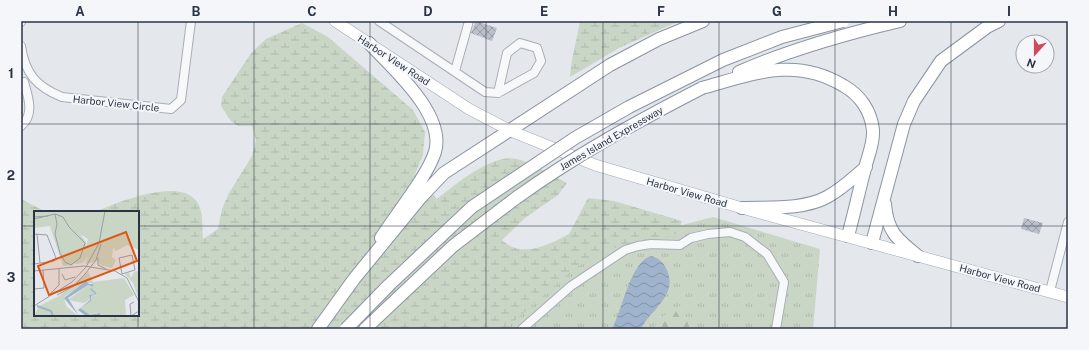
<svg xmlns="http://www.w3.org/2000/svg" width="1089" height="350" viewBox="0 0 1089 350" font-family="'Public Sans',sans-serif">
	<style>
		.grass { fill: url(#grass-tufts) }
		.forest { fill: url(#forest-firs) }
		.wetland { fill: url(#wetland-marsh) }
		.water { fill: url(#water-waves) }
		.building { fill: url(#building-cross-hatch) }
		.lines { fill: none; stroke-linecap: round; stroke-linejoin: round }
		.minor-casing { stroke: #a9aeb7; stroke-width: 10 }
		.major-casing { stroke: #a3abb8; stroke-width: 12 }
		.highway-casing { stroke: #8b94a3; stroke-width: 14 }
		.minor { stroke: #f7f8fa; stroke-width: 8 }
		.major { stroke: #fff; stroke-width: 11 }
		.highway { stroke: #fff; stroke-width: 12 }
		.highway-bridge-casing { stroke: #8b94a3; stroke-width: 14; stroke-linecap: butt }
		.highway-bridge { stroke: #fff; stroke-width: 12 }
		.grid { fill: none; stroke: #2b3445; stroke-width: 1; stroke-opacity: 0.55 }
		.labels { text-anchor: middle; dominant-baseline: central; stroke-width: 4; stroke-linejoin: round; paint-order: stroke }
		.street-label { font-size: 10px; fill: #2b3445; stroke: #f4f6f9 }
		.inset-river { fill: none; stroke: #9fb4cc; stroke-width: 2 }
		.inset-road { fill: none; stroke: #9a9fa9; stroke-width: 1 }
		.view { fill: #df570f; fill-opacity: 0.15; stroke: #df570f; stroke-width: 2 }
		.inset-edge { fill: none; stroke: #2b3445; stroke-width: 2 }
		.neatline { fill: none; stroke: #2b3445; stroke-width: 1.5 }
		.grid-label { font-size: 13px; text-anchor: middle; font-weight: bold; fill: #2b3445 }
	</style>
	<defs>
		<pattern id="grass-tufts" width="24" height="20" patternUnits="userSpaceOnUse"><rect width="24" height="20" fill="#c9d6c5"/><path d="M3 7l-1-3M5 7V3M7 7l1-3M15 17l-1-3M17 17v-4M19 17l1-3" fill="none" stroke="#adb8ab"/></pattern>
		<pattern id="forest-firs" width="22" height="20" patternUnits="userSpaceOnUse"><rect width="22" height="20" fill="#c9d6c5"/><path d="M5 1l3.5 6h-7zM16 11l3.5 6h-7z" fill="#adb8ab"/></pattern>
		<pattern id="wetland-marsh" width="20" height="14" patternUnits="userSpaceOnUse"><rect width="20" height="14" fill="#c9d6c5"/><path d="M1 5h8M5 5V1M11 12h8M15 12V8" fill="none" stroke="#adb8ab"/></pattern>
		<pattern id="water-waves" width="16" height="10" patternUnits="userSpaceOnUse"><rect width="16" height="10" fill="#9fb4cc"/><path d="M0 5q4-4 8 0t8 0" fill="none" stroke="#8293a7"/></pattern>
		<pattern id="building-cross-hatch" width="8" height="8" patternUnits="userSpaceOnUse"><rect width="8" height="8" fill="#bbc0ca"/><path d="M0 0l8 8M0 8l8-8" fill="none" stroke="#989da6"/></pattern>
	</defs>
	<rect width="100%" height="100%" fill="#e4e7ec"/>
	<path class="grass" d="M713 217 820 249 813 329H500L594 248Z"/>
	<path class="forest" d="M681 305 690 329H653L661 317Z"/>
	<path class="wetland" d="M580 21H679L619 48 570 77C571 57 577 40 580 21Z
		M302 23 328 37 413 110 425 132 423 155 415 174 437 199C455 185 492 153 517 159 530 162 554 176 567 183L558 195 525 218 502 240C522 259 548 245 569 234L588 198 614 201 682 221 678 233 656 240 635 241 608 250 576 267 511 324 509 329H21V199L46 212H35V315H138V212H94C117 203 188 172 200 208 203 217 202 229 203 239L218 229 222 209 229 193 252 156 256 140 252 126H238L231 121 221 106 222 97 251 53 266 39Z"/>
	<path class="water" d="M652 256C660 259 663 262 667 270 678 296 651 309 641 329H612C622 311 631 259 652 256Z"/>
	<path class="building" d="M476 21 497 28 492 41 471 33Z
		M1024 218 1043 223 1039 234 1021 229Z"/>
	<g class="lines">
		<defs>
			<path id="minor" d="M379 21 485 92 498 93 534 73 541 61 537 48 520 43 507 53 498 93
				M21 22V21
				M21 46C25 74 37 87 62 97L171 109 181 100 191 21
				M455 71 469 21
				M21 126C35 115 28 96 24 82
				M1050 291 1068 222
				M522 329 571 286 625 250 638 246 651 244 680 245 691 238 708 234 730 232 745 237 767 254 784 282 776 329"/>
			<path id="major" d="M335 21 469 109 511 131 595 165 742 208 1068 297"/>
			<path id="highway" d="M369 43C392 68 446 114 435 152 427 177 396 214 381 238
				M739 72C791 49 845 34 900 21
				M702 88C753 74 795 56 844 86 860 95 871 111 873 130 874 143 868 156 865 168 859 191 854 214 848 236
				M885 204C887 232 898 240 918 256
				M742 208C769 207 803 210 827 197 842 189 853 178 866 167
				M872 243 904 124 914 101 941 61 987 27 999 21
				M318 329 354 279 421 197 444 173 610 65 659 39 703 21
				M365 329 453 246 516 198"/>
		</defs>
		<use href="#minor" class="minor-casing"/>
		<use href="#major" class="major-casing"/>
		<use href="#highway" class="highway-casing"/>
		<use href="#minor" class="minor"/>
		<use href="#major" class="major"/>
		<use href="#highway" class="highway"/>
		<defs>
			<path id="highway-bridge" d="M516 198C576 155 636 122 702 88
				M346 329 389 285 472 207 575 138 629 107 723 60 782 37 843 21"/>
		</defs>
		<use href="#highway-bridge" class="highway-bridge-casing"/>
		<use href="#highway-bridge" class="highway-bridge"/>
	</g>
	<path class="grid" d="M138 21V329M254 21V329M370 21V329M486 21V329M603 21V329M719 21V329M835 21V329M951 21V329M21 124H1068M21 226H35M138 226H1068"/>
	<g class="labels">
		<g class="street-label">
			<text transform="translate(394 60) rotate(33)">Harbor View Road</text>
			<text transform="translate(116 103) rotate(6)">Harbor View Circle</text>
			<text transform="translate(611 138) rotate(-30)">James Island Expressway</text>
			<text transform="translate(687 192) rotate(16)">Harbor View Road</text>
			<text transform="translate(1000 278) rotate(15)">Harbor View Road</text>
		</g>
	</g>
	<g transform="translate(34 211)">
		<rect width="105" height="105" fill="#e4e7ec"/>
		<path d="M0 0H29L52 31V41L47 48 38 54 29 55 16 15 0 17Z" fill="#c9d6c5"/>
		<path d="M37 26 42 32 38 46 32 33Z" fill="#c9d6c5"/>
		<path d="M26 0H105V39L93 34 82 40 79 37 78 46 82 49 78 57 66 54 64 50 51 53 54 46 49 52 41 53 51 39 54 28 36 17 33 7ZM105 60V89L99 72 91 63 95 62 97 67 100 61ZM54 61 59 71 90 67 100 84 91 89 92 105H66L64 102 56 104 47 99V96L57 90V85L63 84 57 77 58 72 49 73 30 86 32 95 44 105H0L5 95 25 85ZM54 74 58 75 56 77 62 82 55 84V89L50 92 34 89Z" fill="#c9d6c5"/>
		<path d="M52 70 55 73H60L57 77 63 83 57 85V90L46 97 56 104 66 102V105H52L44 99 56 89 55 84 61 83 56 78 58 75 54 74 34 87 45 105 30 87Z" fill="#9fb4cc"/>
		<path class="inset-river" d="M3 95 17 100 19 105"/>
		<path class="inset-road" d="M0 6 14 5M0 8 21 3 23 13 21 23 26 42 31 51 37 54 46 47 51 32 35 16 29 6 21 3M0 23 13 24 22 47 20 50 0 53M3 23 6 52M98 44 101 59 88 63 85 47ZM64 47V54L72 58M0 60 50 55 81 60 93 67 105 91M28 63 31 69 41 66M0 78 10 77 9 59M17 82 25 74V57M23 84 40 75 51 63 62 49 67 33M100 91 96 93 97 105 105 100M0 95 38 71 52 56 65 32 71 0"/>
		<path class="view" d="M92 21 103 50 15 84 4 55Z"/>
		<rect width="105" height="105" class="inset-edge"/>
	</g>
	<rect width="1089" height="350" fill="none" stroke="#f4f6f9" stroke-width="44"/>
	<g transform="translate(1035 54) rotate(201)"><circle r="19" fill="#f4f6f9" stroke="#a4a8b1"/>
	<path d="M0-3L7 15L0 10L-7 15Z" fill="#d1495b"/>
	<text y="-6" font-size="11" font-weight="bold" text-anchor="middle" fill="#2b3445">N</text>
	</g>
	<rect x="22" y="22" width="1045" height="306" class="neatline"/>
	<g class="grid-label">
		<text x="80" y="16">A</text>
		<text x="196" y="16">B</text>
		<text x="312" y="16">C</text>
		<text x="428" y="16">D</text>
		<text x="544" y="16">E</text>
		<text x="661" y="16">F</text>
		<text x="777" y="16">G</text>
		<text x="893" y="16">H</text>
		<text x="1009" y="16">I</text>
		<text x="11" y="78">1</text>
		<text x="11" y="180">2</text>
		<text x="11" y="282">3</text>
	</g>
</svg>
